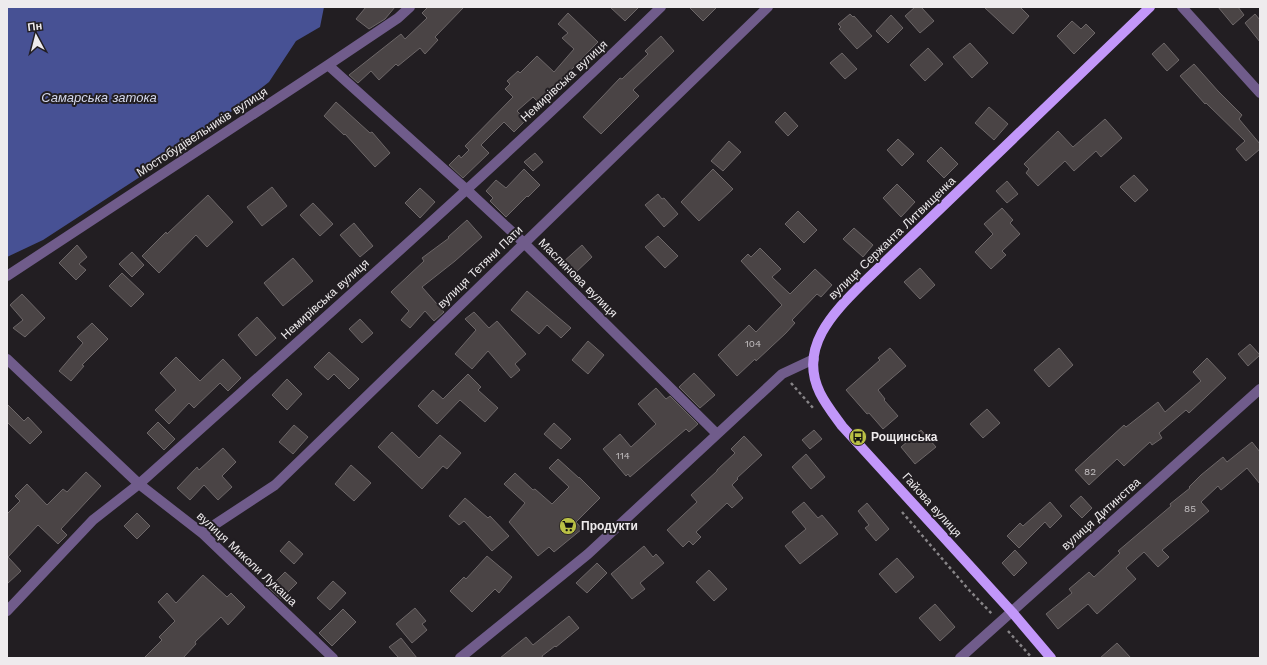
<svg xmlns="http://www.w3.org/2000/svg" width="1267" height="665" viewBox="0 0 1267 665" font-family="'Work Sans',sans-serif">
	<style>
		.water { fill: #475194 }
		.building { fill: #4a4445; stroke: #6d6768 }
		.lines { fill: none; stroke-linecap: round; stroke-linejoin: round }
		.path { stroke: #888588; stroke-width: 2.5; stroke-dasharray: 3 3; stroke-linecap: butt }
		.minor { stroke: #705c8b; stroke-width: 10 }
		.major { stroke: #c297f9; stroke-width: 10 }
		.labels { text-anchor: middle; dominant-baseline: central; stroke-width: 4; stroke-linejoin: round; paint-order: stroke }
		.number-label { font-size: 10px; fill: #c5c1c3 }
		.street-label { font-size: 12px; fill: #eeebed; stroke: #221e22 }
		.poi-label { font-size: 12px; font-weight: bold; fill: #eeebed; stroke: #221e22; text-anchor: start }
		.water-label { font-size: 13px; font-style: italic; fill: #d5d9ed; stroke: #221e22 }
	</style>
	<rect width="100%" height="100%" fill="#221e22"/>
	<path class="water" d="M7 7H324L320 27 296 41 269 82 186 147 43 240 7 257Z"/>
	<path class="building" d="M366 7H395L385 19 369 29 356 19Z
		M428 7H464L435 37 438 40 425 54 420 48 398 66 396 64 379 80 371 71 358 83 349 75 401 34 405 39 427 18 422 13Z
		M610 7H639L625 21Z
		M689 7H717L703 21Z
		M915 7H921L934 21 920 33 905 16Z
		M984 7H1020L1029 16 1013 34Z
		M1218 7H1238L1244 15 1233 25Z
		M568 13 598 42 539 103 533 97 517 111 526 120 514 132 504 122 481 145 489 153 463 178 449 165 459 155 461 158 469 150 465 146 513 97 505 89 510 84 507 81 518 71 520 73 537 56 554 72 574 49 562 38 568 33 558 24Z
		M850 14 853 17 854 16 872 36 857 49 839 29 841 27 838 24Z
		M1255 14 1260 20V42L1245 23Z
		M891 15 903 28 888 43 876 31Z
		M1072 21 1081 29 1086 24 1095 33 1074 54 1057 36Z
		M661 36 674 51 633 90 639 96 601 134 583 117 620 78 622 79 648 54 645 51Z
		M970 43 988 63 972 78 953 57Z
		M1164 43 1179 60 1167 71 1152 54Z
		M928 48 943 64 925 81 910 65Z
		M842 53 857 69 845 79 830 63Z
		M1194 64 1218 91 1242 115 1239 119 1260 144V149L1246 161 1236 149 1245 141 1206 103 1205 104 1180 76Z
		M336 102 370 133 372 132 390 153 375 167 345 134 344 135 324 116Z
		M989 107 1008 124 994 140 975 123Z
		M785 112 798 126 788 136 775 122Z
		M1105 119 1122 138 1101 157 1096 151 1074 171 1065 161 1038 186 1026 173 1029 169 1024 164 1058 131 1073 147Z
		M898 139 914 154 902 166 887 150Z
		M729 141 741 152 723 171 711 161Z
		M941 147 958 164 944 178 927 161Z
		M535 153 543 162 533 171 524 162Z
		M524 169 540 185 528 197 527 196 506 217 490 201 493 198 486 191 496 180 506 188Z
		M713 169 733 189 699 221 681 202Z
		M1134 175 1148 190 1135 202 1120 187Z
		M1007 181 1018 194 1007 203 996 191Z
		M897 184 915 202 901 217 883 198Z
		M272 187 287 206 262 226 247 207Z
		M420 188 435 202 420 218 405 203Z
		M658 194 662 199 664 198 678 214 664 227 645 205Z
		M208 195 233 222 207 247 196 235 159 273 142 256 166 232 167 234Z
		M313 203 333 224 320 236 300 215Z
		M1002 208 1013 220 1010 223 1020 234 1002 251 1006 255 991 269 975 252 993 234 984 224Z
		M798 211 817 230 804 243 785 224Z
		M467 220 482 237 455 261 422 287 444 312 434 321 425 311 410 328 401 320 409 311 391 292 424 261 422 258 449 238 448 237Z
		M354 223 373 246 360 257 340 235Z
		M854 228 873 245 863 257 843 239Z
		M658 236 678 256 665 268 645 247Z
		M77 245 87 257 79 264 86 270 76 280 59 263Z
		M582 245 592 257 573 275 562 263Z
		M760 248 781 269 772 277 790 294 815 269 832 285 821 297 817 294 792 320 795 323 786 333 756 361 755 359 737 376 718 355 749 325 756 332 782 305 741 261 748 254 751 257Z
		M132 252 144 265 132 277 119 264Z
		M293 258 313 281 283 306 264 283Z
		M920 268 935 285 920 299 904 282Z
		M122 273 144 294 131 307 109 286Z
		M527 291 571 328 561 338 547 325 539 334 511 310Z
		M22 294 45 318 25 337 13 328 23 320 10 305Z
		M474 312 489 328 497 321 526 354 515 364 520 370 511 378 488 351 472 369 455 354 476 330 465 319Z
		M257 317 276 338 256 356 238 335Z
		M360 319 373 333 362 343 349 329Z
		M92 323 108 339 82 365 84 366 71 381 59 371 83 343 77 337Z
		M588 341 604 355 588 374 572 360Z
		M1250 344 1260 355 1248 366 1238 354Z
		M890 348 906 366 878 390 885 399 884 400 898 416 883 429 869 413 867 414 846 390 880 360 878 358Z
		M1059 348 1073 365 1049 387 1034 370Z
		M329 352 359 379 349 389 334 374 328 380 314 367Z
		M176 357 200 381 223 359 241 378 228 391 220 383 194 408 189 403 169 424 155 410 176 390 160 373Z
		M1207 358 1226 378 1189 413 1186 410 1159 433 1162 438 1152 445 1150 442 1124 466 1117 459 1089 485 1075 470 1124 425 1126 427 1158 402 1165 412 1201 381 1193 372Z
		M694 373 715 395 700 408 679 387Z
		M468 374 481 387 478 390 498 408 485 422 460 400 437 424 418 406 433 390 443 399Z
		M287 379 302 394 287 410 272 395Z
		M656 388 666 399 670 396 698 424 689 432 686 429 630 477 628 474 626 476 603 449 620 434 631 447 656 424 638 404Z
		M7 404 24 421 28 417 42 432 30 444 7 422Z
		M987 409 1000 423 983 438 970 424Z
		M158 422 175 439 164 450 147 433Z
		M554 423 571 439 561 449 544 434Z
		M294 425 308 437 293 454 279 442Z
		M814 430 822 439 810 449 802 440Z
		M921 430 936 447 915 464 901 447Z
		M392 432 419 458 440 435 461 453 447 469 443 466 422 489 378 447Z
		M744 436 762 455 737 478 738 479 732 485 743 498 732 508 727 503 696 532 701 537 693 545 689 541 683 547 667 530 697 502 691 495 717 471V470L735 453 731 449Z
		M1252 442 1260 452V484L1247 468 1221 490 1218 486 1201 502 1209 511 1162 550 1169 557 1158 567 1144 552 1126 568 1136 579 1097 614 1088 604 1058 629 1046 614 1072 593 1069 589 1089 572 1094 577 1120 553 1118 551 1171 506 1170 504 1190 488 1189 487 1201 475 1223 457 1227 462Z
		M223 448 236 462 222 476 232 487 218 500 204 485 190 500 177 488 197 467 199 470Z
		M806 454 825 477 811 489 792 467Z
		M558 459 579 478V477L600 498 576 522 582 529 554 552 549 547 538 556 509 522 525 503 504 484 515 473 533 490 535 489 552 504 569 487 549 468Z
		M351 465 371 483 354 501 335 484Z
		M86 472 101 486 61 529 67 535 58 544 38 525 8 557 21 571 7 584V514L20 501 15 496 27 484 47 505 63 489 67 492Z
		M1081 496 1092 508 1082 518 1070 506Z
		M465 498 488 518 490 516 509 536 492 551 464 521 459 525 449 516Z
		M804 502 818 518 822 515 838 534 800 564 785 546 806 529 792 512Z
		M1050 502 1062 516 1050 528 1045 522 1019 548 1007 536 1020 523 1023 526Z
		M867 503 889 529 876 541 865 528 869 525 858 511Z
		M137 513 150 526 137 539 124 526Z
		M289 541 303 554 294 564 280 551Z
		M644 546 653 557 656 554 664 563 640 583 645 589 632 599 611 574Z
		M1015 550 1027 563 1014 576 1002 563Z
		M487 556 512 577 499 593 495 589 472 612 450 591 464 577 466 579Z
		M897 558 914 577 896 593 879 574Z
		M597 563 607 573 587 593 576 583Z
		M709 570 727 589 714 601 696 582Z
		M285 572 297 583 281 599 269 588Z
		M203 575 227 597 231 593 245 607 228 625 221 617 195 642 196 644 183 658H144L162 640 159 637 175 621 158 602 167 593 176 603Z
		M333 581 346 593 330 610 317 598Z
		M935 604 955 627 940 641 919 618Z
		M415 608 426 621 422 624 427 630 412 643 396 624Z
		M343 609 356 622 332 646 319 633Z
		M569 616 579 628 556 647 555 646 542 656 543 658H500L526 637 533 645Z
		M401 638 417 658H399L389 647Z
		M1117 643 1131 658H1100Z"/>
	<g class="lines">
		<path class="path" d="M791 383 814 409
			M902 512 969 590 992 614
			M1008 631 1032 658"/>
		<path class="minor" d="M1182 7 1260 93
			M328 65 467 190 524 243 717 434
			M7 276 328 65 398 18 410 7
			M7 359 139 484 202 533 333 658
			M202 533 275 485 768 7
			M7 611 93 520 139 484C315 326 492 171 661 7
			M460 658 588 554 782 374 814 359
			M960 658 1260 389"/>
		<path class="major" d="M1051 658 1012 612 842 426C834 415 826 405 820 393 798 348 833 313 862 284L1150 7"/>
	</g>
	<defs>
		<symbol id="bus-disc" viewBox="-11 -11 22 22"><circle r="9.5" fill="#bac045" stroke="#221e22"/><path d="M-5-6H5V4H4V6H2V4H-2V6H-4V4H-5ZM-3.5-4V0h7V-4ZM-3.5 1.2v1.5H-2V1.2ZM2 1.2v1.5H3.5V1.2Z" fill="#111"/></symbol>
		<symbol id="supermarket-disc" viewBox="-11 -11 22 22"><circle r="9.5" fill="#bac045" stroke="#221e22"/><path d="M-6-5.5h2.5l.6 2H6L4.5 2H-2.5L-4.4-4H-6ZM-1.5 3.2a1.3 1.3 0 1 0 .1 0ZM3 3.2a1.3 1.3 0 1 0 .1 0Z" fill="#111"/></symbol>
	</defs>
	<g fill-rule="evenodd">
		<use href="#bus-disc" x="848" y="427" width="20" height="20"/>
		<use href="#supermarket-disc" x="558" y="516" width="20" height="20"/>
	</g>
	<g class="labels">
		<g class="number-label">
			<text x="753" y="343">104</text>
			<text x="623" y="455">114</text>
			<text x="1090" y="471">82</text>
			<text x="1190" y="508">85</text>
		</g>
		<g class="street-label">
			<text transform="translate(564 81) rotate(-43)">Немирівська вулиця</text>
			<text transform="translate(202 132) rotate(-33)">Мостобудівельників вулиця</text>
			<text transform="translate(892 238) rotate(-44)">вулиця Сержанта Литвищенка</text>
			<text transform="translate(480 267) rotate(-44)">вулиця Тетяни Пати</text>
			<text transform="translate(578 278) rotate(45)">Маслинова вулиця</text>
			<text transform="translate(325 299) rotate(-42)">Немирівська вулиця</text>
			<text transform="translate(932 505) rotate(48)">Гайова вулиця</text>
			<text transform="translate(1101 514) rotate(-42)">вулиця Дитинства</text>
			<text transform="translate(247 559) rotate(43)">вулиця Миколи Лукаша</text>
		</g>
		<g class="poi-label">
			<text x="871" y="437">Рощинська</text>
			<text x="581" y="526">Продукти</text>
		</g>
		<g class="water-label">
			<text x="99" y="97">Самарська затока</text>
		</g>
	</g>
	<rect width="1267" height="665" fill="none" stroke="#eeebed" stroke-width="16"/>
	<g transform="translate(36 36) rotate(353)" stroke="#221e22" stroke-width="3" paint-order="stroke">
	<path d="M0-3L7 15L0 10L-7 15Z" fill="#eeebed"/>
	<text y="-6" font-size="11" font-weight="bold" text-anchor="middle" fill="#eeebed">Пн</text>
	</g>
</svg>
